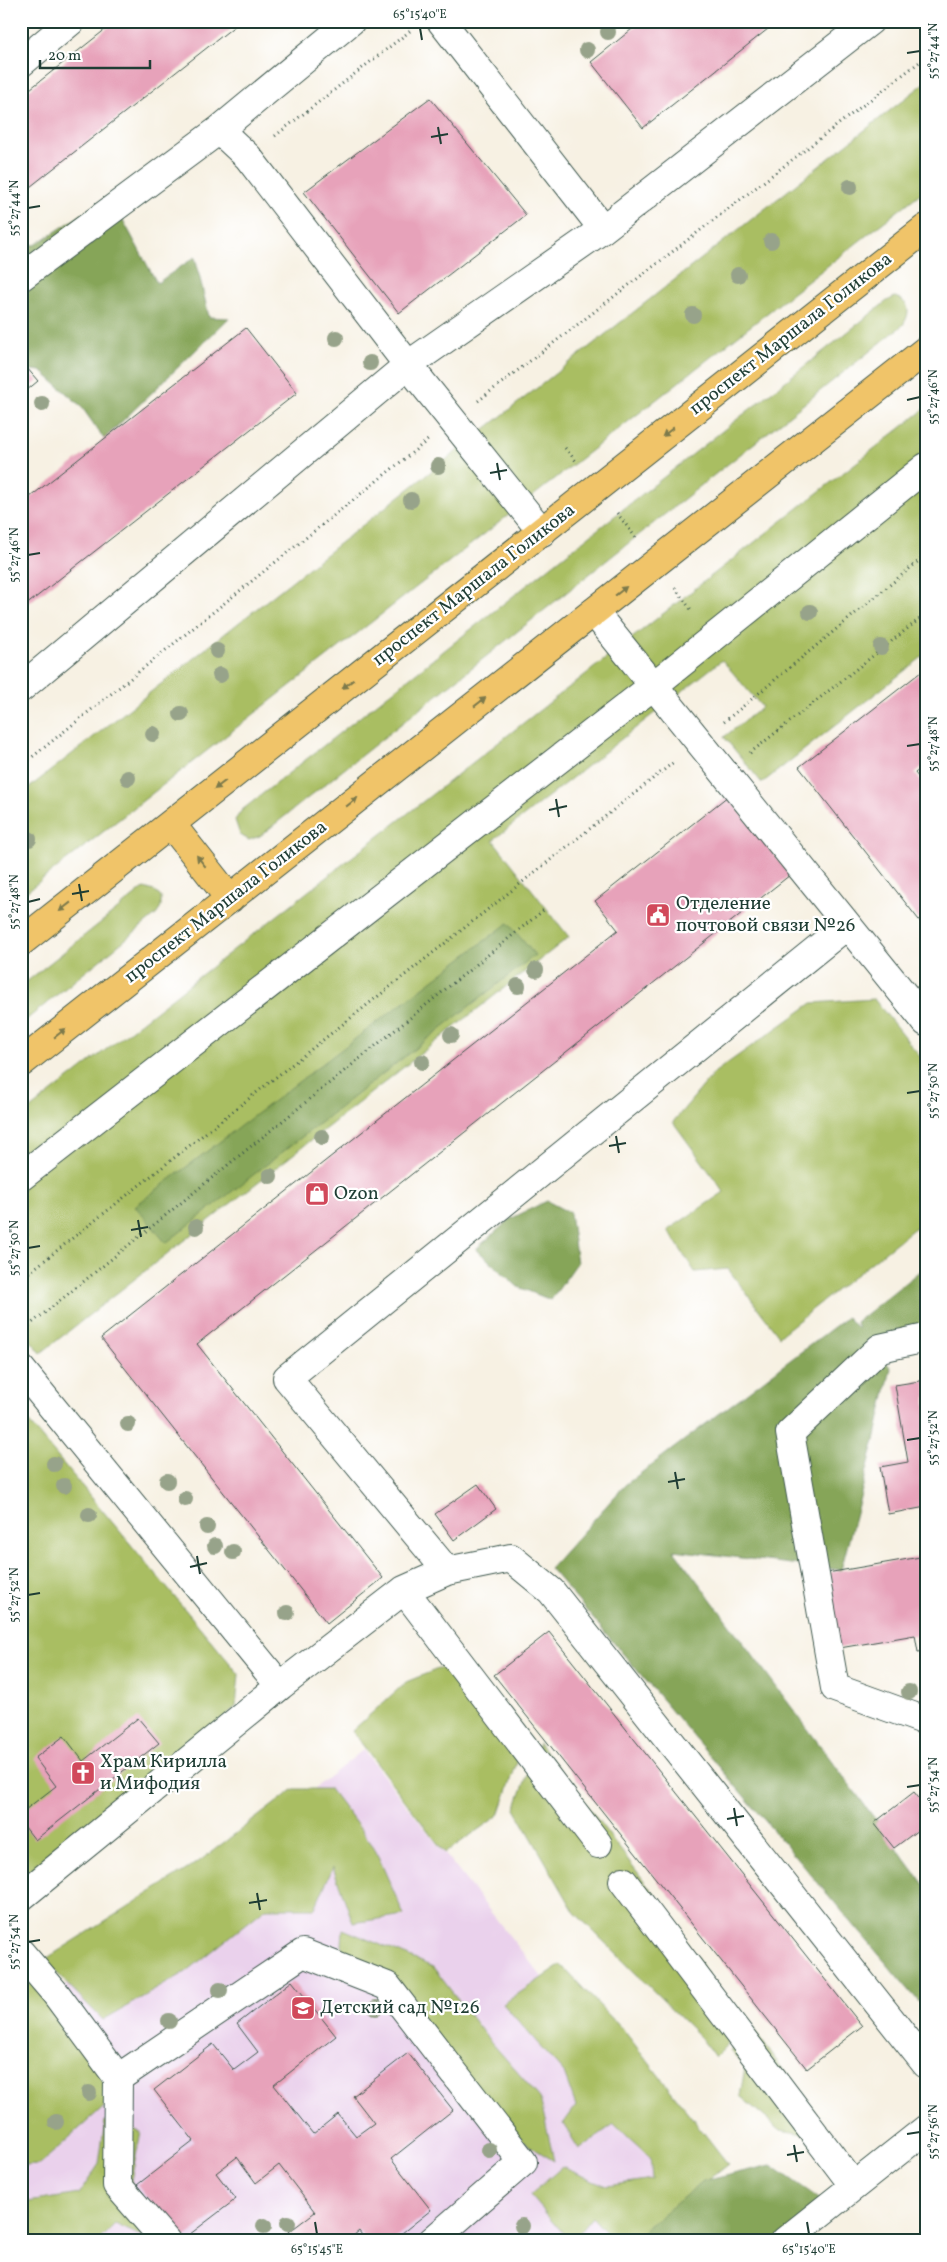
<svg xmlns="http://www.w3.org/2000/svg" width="947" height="2262" viewBox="0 0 947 2262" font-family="Vollkorn,serif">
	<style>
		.built { fill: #ead1ec }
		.green { fill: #a9be62; stroke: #647e4b }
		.forest { fill: #86a558; stroke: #527146 }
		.building { fill: #e7a2ba }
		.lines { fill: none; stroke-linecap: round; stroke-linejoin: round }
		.minor-casing { stroke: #3f584e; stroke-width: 30 }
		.major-casing { stroke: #3f584e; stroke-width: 30 }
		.path { stroke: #3f584e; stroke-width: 3; stroke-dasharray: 1 4; stroke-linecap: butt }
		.minor { stroke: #fff; stroke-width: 28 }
		.major { stroke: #f0c469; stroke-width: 28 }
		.tree { fill: #97a38a }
		.oneway { fill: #7d7a4c }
		.ticks { fill: none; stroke: #1f3d34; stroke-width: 2 }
		.labels { text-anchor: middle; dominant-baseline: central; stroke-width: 4.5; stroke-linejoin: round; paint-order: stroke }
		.street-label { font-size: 19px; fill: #1f3d34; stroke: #fff }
		.poi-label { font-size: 19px; fill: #1f3d34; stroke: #fff; text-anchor: start }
		.neatline { fill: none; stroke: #1f3d34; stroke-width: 2 }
		.ticks-label { font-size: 12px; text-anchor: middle; fill: #1f3d34 }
	</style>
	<rect width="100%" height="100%" fill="#fff"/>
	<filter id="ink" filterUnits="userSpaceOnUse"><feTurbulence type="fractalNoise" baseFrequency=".02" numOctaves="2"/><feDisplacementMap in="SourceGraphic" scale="10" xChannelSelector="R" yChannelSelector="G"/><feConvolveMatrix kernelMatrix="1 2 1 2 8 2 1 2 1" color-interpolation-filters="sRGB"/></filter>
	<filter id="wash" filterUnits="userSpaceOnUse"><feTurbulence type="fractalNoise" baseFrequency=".0096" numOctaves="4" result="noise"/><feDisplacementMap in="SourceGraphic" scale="20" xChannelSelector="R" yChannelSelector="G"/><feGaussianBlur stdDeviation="1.12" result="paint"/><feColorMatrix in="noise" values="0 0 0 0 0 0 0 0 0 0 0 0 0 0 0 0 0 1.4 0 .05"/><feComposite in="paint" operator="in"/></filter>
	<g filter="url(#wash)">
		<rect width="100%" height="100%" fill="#f7f1e3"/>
		<path class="built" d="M363 1750 706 2185 636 2241H21V2022Z"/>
		<path class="green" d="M926 82V189L21 896V794Z
			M895 297C910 302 911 312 903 325L260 836 249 840 240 835 235 820 242 810 887 301Z
			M926 408V654L762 783 724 737 762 707 722 660 493 840 569 937 41 1353 21 1329V1116Z
			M144 888 154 891 161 897V906L157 914 21 1024V986Z
			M874 999 926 1064V1219L779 1336 728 1269 695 1272 668 1230 724 1192 673 1122 715 1072 812 1003Z
			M21 1413 239 1674 236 1707 21 1880Z
			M460 1660 523 1745 499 1815 445 1853 352 1731 406 1682Z
			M539 1743 668 1912 701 1965 745 2026 715 2057 701 2038 575 1913 515 1809Z
			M294 1789H330L374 1847 404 1915 353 1923 333 1867 315 1908H266L186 1972 103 2020 44 1960 197 1863Z
			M343 1929 433 1967 485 2035 540 2098 554 2161 530 2146 470 2094 411 2001 340 1976Z
			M561 1965 625 2032 728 2164 631 2241H614L592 2217 573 2241H570L530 2195 562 2167 607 2186 652 2179 650 2157 614 2124 579 2149 563 2124 576 2106 564 2073 503 2004Z
			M21 1968 131 2082 39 2165 21 2166Z
			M754 2030 809 2105 814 2137 781 2131 740 2096 745 2067 730 2050Z
			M105 2121 141 2132 131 2180 143 2237 115 2224 98 2241H21V2198L28 2202 79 2194 99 2164Z"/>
		<path class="forest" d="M110 196 157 283 195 257 209 317 229 318 104 439 81 406 41 371 21 369V244L35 245Z
			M508 923 535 955 166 1243 135 1206Z
			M547 1201 570 1213 577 1263 551 1300 518 1287 476 1249 510 1219Z
			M926 1266V1345L877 1352 891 1368 876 1436 841 1570 674 1550 926 1887V2010L550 1568 625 1485 847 1317 858 1329 856 1322Z
			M771 2165 827 2204 781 2241H631L703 2181Z"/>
		<g id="blocks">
			<path class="building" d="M116 21H241L21 194V96Z
				M642 21H778L643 128 591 62Z
				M430 98 526 215 399 313 304 192Z
				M246 328 297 393 21 609V504Z
				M21 361 38 381 21 395Z
				M926 668V764L915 773 926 787V929L799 767Z
				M728 796 790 875 197 1344 383 1578 327 1623 101 1338 618 930 595 901Z
				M926 1380V1507L888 1514 880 1467 908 1462 895 1385Z
				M478 1484 496 1509 454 1540 435 1514Z
				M926 1556V1651L918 1652 915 1635 834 1649 821 1574Z
				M549 1632 862 2026 807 2069 494 1675Z
				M138 1718 159 1743 35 1840 21 1822V1813L56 1786 35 1758 64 1736 83 1761Z
				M914 1792 926 1807V1824L894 1848 874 1823Z
				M292 1981 336 2036 274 2085 313 2134 338 2114 356 2136 374 2123 353 2096 408 2053 453 2110 391 2159 431 2210 392 2241H366L359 2231 347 2241H277L315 2212 279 2165 256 2183 237 2157 216 2173 236 2199 181 2241 137 2185 194 2141 154 2090 213 2044 234 2070 258 2052 237 2024Z"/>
		</g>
	</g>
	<g filter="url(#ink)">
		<use href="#blocks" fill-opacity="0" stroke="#3f584e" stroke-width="1"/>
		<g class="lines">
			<defs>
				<path id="minor" d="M441 21 603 229 870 21
					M21 63 71 21
					M219 130 351 21
					M21 277 219 130 248 157 408 365 542 532
					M594 612 926 1022
					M21 688 408 365 603 229
					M21 1177 653 686 926 467
					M926 1338 880 1348 790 1433 835 1688 926 1721
					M21 1369 280 1686 404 1590 598 1844
					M447 1571 287 1378 847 925
					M404 1590 447 1571 511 1558 551 1591 926 2064
					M623 1881 854 2186
					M21 1897 280 1686
					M21 1953 56 1994 118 2078 117 2185 166 2241
					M118 2078 303 1953 387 1986 523 2162 432 2241
					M785 2241 926 2129"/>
				<path id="major" d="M171 824 230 899
					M21 942 926 228
					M21 1063 926 350"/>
			</defs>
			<use href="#minor" class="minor-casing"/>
			<use href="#major" class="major-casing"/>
			<path class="path" d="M275 136 410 31
				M478 401 926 57
				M565 448 576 461
				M617 513 636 538
				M675 588 692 611
				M724 722 926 555
				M750 753 926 614
				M21 766 428 440
				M21 1279 674 762
				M21 1332 545 909"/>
			<use href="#minor" class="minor"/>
			<use href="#major" class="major"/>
		</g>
		<g class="tree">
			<circle cx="608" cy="32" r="8"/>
			<circle cx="587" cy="50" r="8"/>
			<circle cx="850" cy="187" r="8"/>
			<circle cx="771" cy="241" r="8"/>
			<circle cx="738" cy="275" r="8"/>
			<circle cx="693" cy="315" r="8"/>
			<circle cx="336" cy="338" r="8"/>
			<circle cx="370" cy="363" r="8"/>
			<circle cx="42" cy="404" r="8"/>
			<circle cx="438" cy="466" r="8"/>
			<circle cx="411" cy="500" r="8"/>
			<circle cx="810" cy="612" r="8"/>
			<circle cx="881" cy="647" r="8"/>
			<circle cx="217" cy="651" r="8"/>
			<circle cx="220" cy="675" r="8"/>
			<circle cx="181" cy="714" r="8"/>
			<circle cx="153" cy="734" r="8"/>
			<circle cx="128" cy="778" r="8"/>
			<circle cx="29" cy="839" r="8"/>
			<circle cx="536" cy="970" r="8"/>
			<circle cx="518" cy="986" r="8"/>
			<circle cx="451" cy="1035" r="8"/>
			<circle cx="422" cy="1062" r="8"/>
			<circle cx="322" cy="1137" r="8"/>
			<circle cx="270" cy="1176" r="8"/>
			<circle cx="196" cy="1227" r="8"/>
			<circle cx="128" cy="1424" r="8"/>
			<circle cx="54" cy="1464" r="8"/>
			<circle cx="167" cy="1481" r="8"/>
			<circle cx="64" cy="1486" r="8"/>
			<circle cx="185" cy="1499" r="8"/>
			<circle cx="89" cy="1515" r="8"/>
			<circle cx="207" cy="1527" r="8"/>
			<circle cx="215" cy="1546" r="8"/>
			<circle cx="233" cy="1552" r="8"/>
			<circle cx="287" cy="1613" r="8"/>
			<circle cx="909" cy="1692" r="8"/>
			<circle cx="220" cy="1990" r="8"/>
			<circle cx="376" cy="2008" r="8"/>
			<circle cx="169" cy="2021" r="8"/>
			<circle cx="89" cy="2093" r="8"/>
			<circle cx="56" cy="2122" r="8"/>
			<circle cx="489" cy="2150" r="8"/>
			<circle cx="288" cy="2223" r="8"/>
			<circle cx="264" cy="2226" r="8"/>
			<circle cx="522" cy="2226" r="8"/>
		</g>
		<defs><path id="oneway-solid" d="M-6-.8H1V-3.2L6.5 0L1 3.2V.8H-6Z" transform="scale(1.25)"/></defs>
		<g class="oneway">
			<use href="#oneway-solid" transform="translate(668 432) rotate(142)"/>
			<use href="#oneway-solid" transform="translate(621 591) rotate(-38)"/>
			<use href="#oneway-solid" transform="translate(348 684) rotate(142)"/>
			<use href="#oneway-solid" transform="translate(480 702) rotate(-38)"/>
			<use href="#oneway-solid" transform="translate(220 785) rotate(142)"/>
			<use href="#oneway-solid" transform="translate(352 802) rotate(-38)"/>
			<use href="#oneway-solid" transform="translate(201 861) rotate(-128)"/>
			<use href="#oneway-solid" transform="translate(65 907) rotate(142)"/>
			<use href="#oneway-solid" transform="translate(60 1033) rotate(-38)"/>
		</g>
	</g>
	<path class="ticks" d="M420 28 422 40M907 53 920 51M438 127 441 144M431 137 448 134M28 208 40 206M907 400 920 397M497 463 500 480M490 473 507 470M28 555 40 553M907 746 920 744M556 799 559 817M549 810 567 806M79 884 82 901M72 894 89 891M28 902 40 899M907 1093 920 1091M616 1136 619 1153M609 1146 626 1143M138 1220 141 1237M131 1230 148 1227M28 1248 40 1246M907 1440 920 1438M675 1472 678 1489M668 1482 685 1479M197 1556 200 1574M190 1567 207 1563M28 1595 40 1593M907 1787 920 1785M734 1808 737 1826M727 1819 744 1816M257 1893 260 1910M249 1903 267 1900M28 1942 40 1940M907 2134 920 2132M794 2145 797 2162M787 2155 804 2152M315 2222 317 2234M807 2222 809 2234"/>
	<defs>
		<symbol id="civic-square" viewBox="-11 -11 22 22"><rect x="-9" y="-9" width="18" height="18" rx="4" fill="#d1495b" stroke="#fff"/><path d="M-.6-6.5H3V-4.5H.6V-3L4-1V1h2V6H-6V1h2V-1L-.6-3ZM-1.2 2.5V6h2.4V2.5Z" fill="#fff"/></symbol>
		<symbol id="shop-square" viewBox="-11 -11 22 22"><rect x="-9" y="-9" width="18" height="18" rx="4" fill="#d1495b" stroke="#fff"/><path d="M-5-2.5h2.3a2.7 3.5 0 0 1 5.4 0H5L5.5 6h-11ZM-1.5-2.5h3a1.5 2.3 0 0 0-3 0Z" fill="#fff"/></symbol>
		<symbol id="church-square" viewBox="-11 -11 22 22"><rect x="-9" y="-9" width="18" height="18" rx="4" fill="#d1495b" stroke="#fff"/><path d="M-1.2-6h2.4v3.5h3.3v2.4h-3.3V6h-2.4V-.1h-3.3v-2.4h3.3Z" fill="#fff"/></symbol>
		<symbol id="school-square" viewBox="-11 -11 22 22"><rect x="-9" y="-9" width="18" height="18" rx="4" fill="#d1495b" stroke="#fff"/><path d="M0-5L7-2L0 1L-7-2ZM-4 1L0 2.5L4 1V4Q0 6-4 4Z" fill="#fff"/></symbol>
	</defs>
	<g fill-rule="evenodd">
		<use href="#civic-square" x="644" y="901" width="28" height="28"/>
		<use href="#shop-square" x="303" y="1180" width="28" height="28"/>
		<use href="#church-square" x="69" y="1759" width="28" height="28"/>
		<use href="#school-square" x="289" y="1994" width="28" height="28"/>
	</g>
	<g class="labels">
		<g class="street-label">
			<text transform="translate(791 334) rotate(-38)">проспект Маршала Голикова</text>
			<text transform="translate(474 585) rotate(-38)">проспект Маршала Голикова</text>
			<text transform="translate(226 902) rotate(-38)">проспект Маршала Голикова</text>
		</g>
		<g class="poi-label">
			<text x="676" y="904">Отделение<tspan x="676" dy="22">почтовой связи №26</tspan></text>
			<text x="334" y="1194">Ozon</text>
			<text x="100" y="1762">Храм Кирилла<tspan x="100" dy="22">и Мифодия</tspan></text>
			<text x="320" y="2008">Детский сад №126</text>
		</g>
	</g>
	<rect width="947" height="2262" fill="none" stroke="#fff" stroke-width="55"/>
	<path d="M40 60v8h110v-8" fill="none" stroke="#1f3d34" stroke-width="2.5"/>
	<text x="48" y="60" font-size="15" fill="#1f3d34" stroke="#ffffff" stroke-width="4" paint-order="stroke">20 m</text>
	<rect x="28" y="28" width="892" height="2206" class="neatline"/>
	<g class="ticks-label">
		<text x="420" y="18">65°15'40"E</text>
		<text transform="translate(933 51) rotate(-90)" y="4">55°27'44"N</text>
		<text transform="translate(14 208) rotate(-90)" y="4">55°27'44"N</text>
		<text transform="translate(933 397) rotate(-90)" y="4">55°27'46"N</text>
		<text transform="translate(14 555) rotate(-90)" y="4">55°27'46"N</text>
		<text transform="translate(933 744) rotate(-90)" y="4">55°27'48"N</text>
		<text transform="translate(14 902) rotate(-90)" y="4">55°27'48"N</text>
		<text transform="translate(933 1091) rotate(-90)" y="4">55°27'50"N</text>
		<text transform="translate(14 1248) rotate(-90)" y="4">55°27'50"N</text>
		<text transform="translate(933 1438) rotate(-90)" y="4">55°27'52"N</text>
		<text transform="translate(14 1595) rotate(-90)" y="4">55°27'52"N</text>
		<text transform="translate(933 1785) rotate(-90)" y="4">55°27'54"N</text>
		<text transform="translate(14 1942) rotate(-90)" y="4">55°27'54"N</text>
		<text transform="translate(933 2132) rotate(-90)" y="4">55°27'56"N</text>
		<text x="317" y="2253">65°15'45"E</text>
		<text x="809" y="2253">65°15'40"E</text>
	</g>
</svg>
